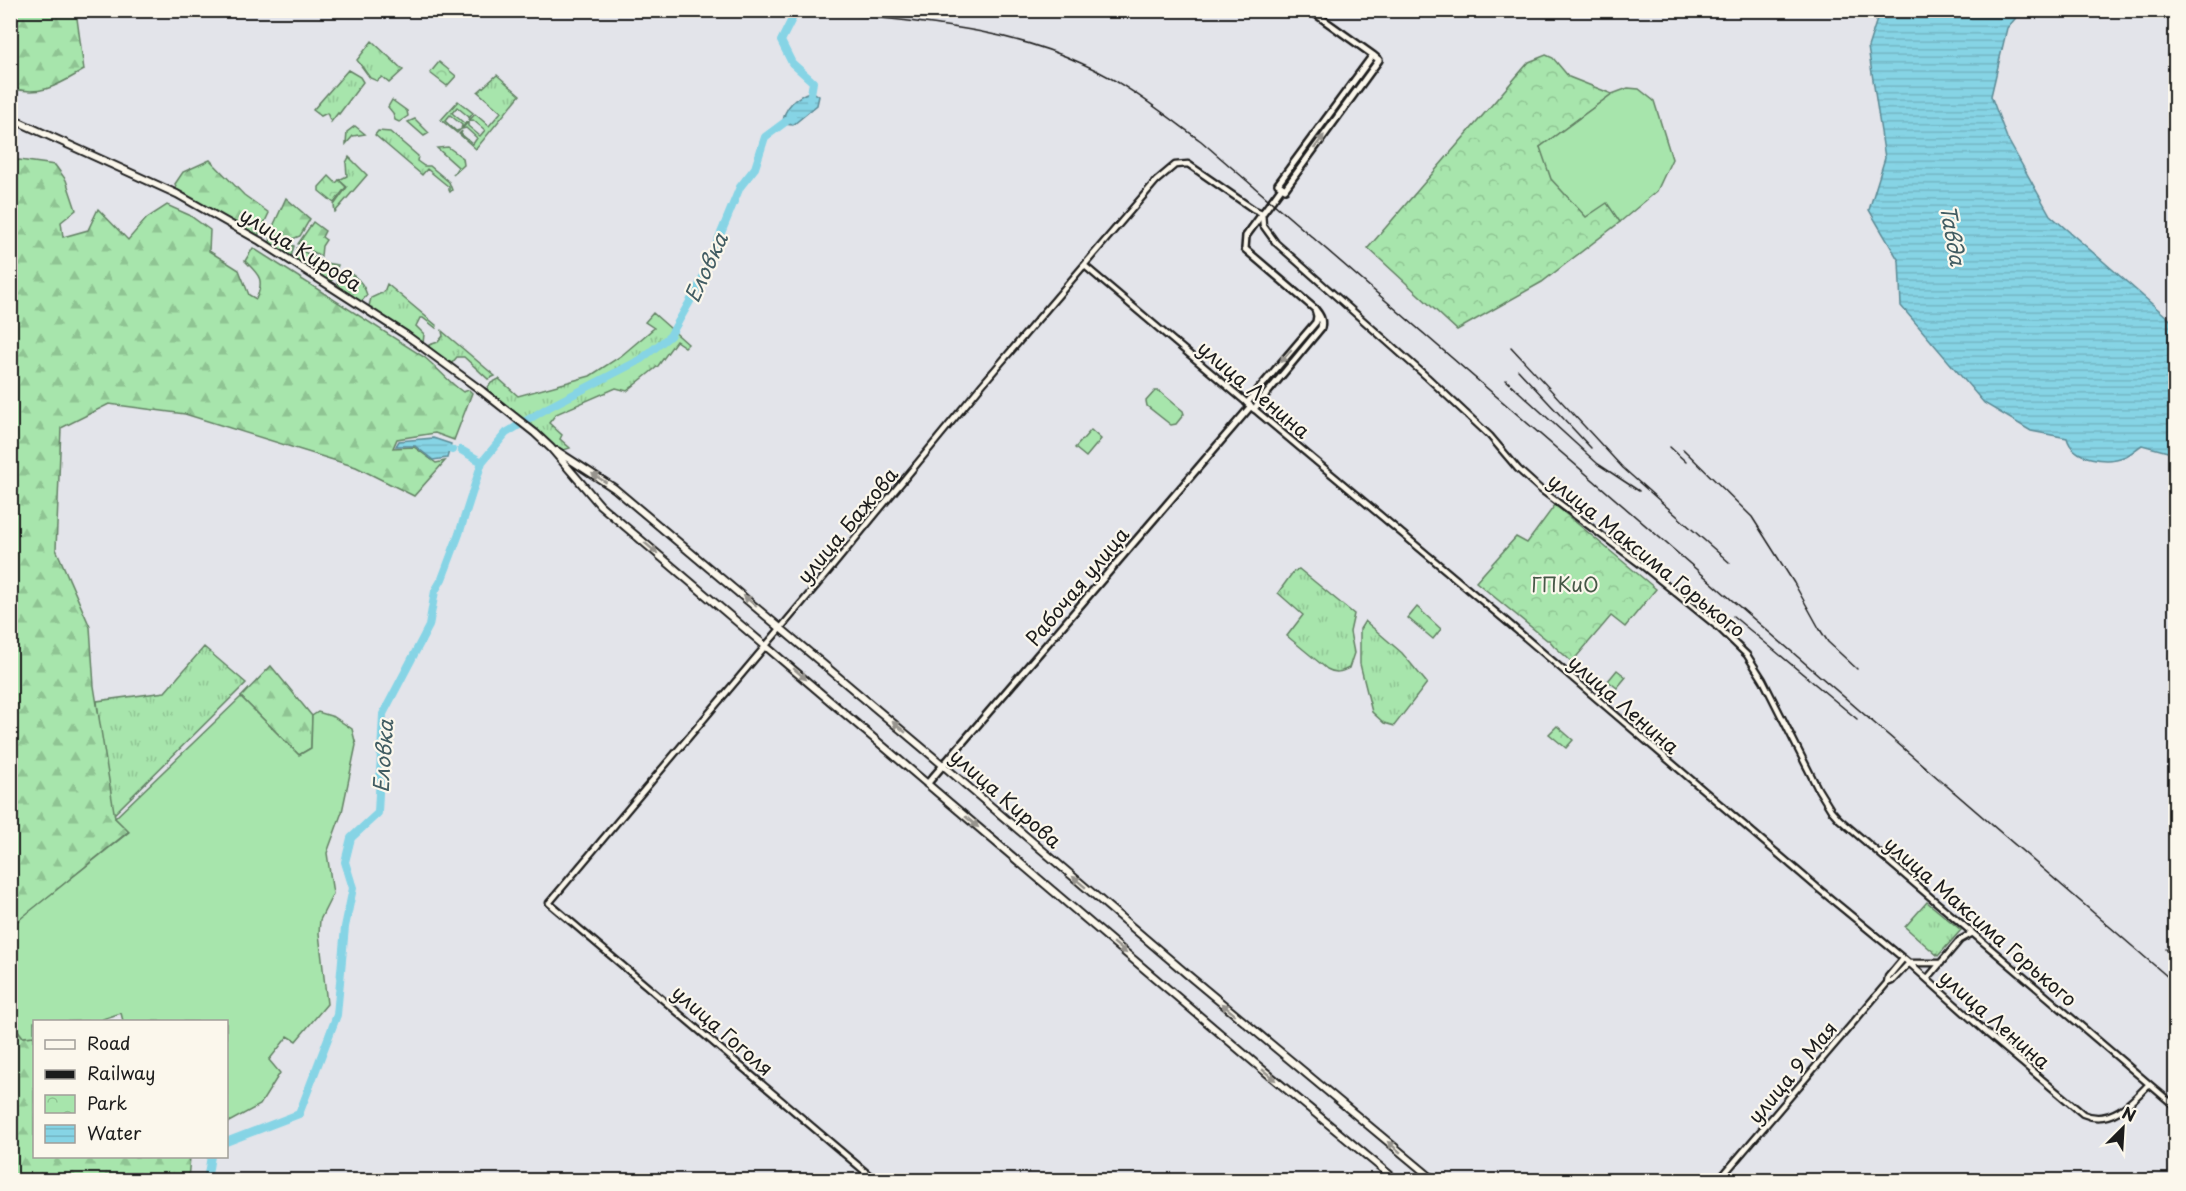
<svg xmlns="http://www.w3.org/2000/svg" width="2186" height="1191" viewBox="0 0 2186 1191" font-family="'Playpen Sans',sans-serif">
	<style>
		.grass { fill: url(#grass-tufts); stroke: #628064; stroke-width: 1.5 }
		.forest { fill: url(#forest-firs); stroke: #628064; stroke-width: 1.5 }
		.park { fill: url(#park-crowns); stroke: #628064; stroke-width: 1.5 }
		.garden { fill: #a7e5ac; stroke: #628064; stroke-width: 1.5 }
		.water { fill: url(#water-rules); stroke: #5c8a95; stroke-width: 1.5 }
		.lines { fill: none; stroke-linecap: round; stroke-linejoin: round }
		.river { stroke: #86d4e5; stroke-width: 8 }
		.tertiary-casing { stroke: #1c1c1c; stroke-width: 9 }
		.secondary-casing { stroke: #1c1c1c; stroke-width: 10 }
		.primary-casing { stroke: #1c1c1c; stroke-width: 10 }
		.tertiary { stroke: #fbf7ec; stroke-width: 4.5 }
		.secondary { stroke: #fbf7ec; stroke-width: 5 }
		.primary { stroke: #fbf7ec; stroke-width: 6 }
		.rail { stroke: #1c1c1c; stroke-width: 1.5 }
		.oneway { fill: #97948e }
		.labels { text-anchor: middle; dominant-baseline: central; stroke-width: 4.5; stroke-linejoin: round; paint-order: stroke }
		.street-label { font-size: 20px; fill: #1c1c1c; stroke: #fbf7ec }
		.park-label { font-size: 20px; fill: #465847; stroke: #fbf7ec }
		.water-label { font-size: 21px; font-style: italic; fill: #415c62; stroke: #fbf7ec }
	</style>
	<defs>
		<pattern id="grass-tufts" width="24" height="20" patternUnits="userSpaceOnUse" patternTransform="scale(1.5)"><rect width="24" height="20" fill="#a7e5ac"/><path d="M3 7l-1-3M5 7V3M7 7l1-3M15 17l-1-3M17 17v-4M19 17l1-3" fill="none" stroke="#8fc493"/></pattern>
		<pattern id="forest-firs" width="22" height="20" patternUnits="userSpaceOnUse" patternTransform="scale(1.5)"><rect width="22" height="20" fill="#a7e5ac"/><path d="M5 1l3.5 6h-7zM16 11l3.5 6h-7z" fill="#8fc493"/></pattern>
		<pattern id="park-crowns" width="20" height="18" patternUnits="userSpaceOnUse" patternTransform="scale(1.5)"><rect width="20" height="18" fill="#a7e5ac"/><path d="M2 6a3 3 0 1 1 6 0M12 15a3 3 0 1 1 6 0" fill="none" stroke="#8fc493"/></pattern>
		<pattern id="water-rules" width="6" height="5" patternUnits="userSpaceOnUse" patternTransform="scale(1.5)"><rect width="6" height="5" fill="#86d4e5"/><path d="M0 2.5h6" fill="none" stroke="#73b5c4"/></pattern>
	</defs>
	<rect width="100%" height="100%" fill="#e3e4ea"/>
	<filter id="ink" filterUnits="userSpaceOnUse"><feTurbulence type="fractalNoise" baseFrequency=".0167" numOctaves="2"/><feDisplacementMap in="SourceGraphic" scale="12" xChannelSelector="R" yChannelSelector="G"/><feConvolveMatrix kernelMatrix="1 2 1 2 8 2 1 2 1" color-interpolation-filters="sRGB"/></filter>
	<g filter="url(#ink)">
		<path class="grass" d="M372 41 403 70 389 83 382 77 377 81 370 78 357 60Z
			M348 70 360 77 363 82 339 114 338 113 331 122 327 113 321 116 313 110Z
			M497 75 520 95 476 149 459 134 462 131 461 134 473 144 477 138 466 128 462 129 468 122V126L480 136 485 130 473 120 469 121 475 114 489 126 501 112 478 92Z
			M392 100 407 111 408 116 399 122 395 120 393 113 388 107Z
			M458 101 473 113 468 120 469 117 457 107 452 113 464 123 467 122 461 129 462 125 450 115 445 121 456 131 460 130 457 133 441 120Z
			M415 119 429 133 424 136 408 122Z
			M355 126 365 134 353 136 346 144 347 132Z
			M378 131 390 132 418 156 417 161 424 166H430L449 182 452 190 450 192 449 190V187L427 169 422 175 375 135Z
			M448 147 463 158 464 165 453 175 458 167 437 148Z
			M349 157 367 175 335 212 334 205 347 187 339 180 347 176 346 163Z
			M271 237 294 246 291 257 272 246 270 242Z
			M297 248 325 263 338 265 332 280 328 281 294 259Z
			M344 271C356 275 363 282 367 295L361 302C352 299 339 292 337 283Z
			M387 284 437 326 436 328 423 318H420L416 326 424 334 423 344 371 310 369 306 371 298 384 292Z
			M653 313 688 344 685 347 676 341 658 366 627 391 616 388 556 414 549 423 562 435 560 439 570 448 561 451 486 390 491 383 499 379 518 396 590 376 621 356 654 328 645 322Z
			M442 331 495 376 488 379 464 357H457L451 364 430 350 429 345 438 342 443 336Z
			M1299 569 1354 614 1350 632 1354 653 1349 668C1341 672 1336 674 1327 669L1287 636 1303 615 1278 593 1293 572Z
			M1365 621 1402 653 1427 683 1394 726 1384 723 1372 712 1360 664V629Z
			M204 647 246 683 109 819 97 701 165 692Z
			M1927 902 1961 930 1938 956 1905 927Z"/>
		<path class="forest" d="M10 11H76L84 70C58 85 41 97 11 88Z
			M19 160 55 165 66 180 76 210 61 222 63 237 88 230 98 209 128 240 147 218 167 205 189 215 210 230 209 251 239 270 249 295 256 299C265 279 259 275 245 261L253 248 424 357C438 368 448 382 463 392L469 390 472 393 454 440 435 433 397 439 393 448 414 447 436 463 445 461 414 496 356 467 185 414 109 404 61 428 56 549 90 627 94 686 115 818 129 831 11 927 10 163Z
			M210 160 244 195 269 213 258 236 177 191 175 184 183 172Z
			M286 198 310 219 300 236 290 240 270 233Z
			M313 222 325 231 322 237 326 240 322 246 321 256 298 244Z
			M271 666 312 716 311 748 299 755 241 697Z
			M10 1021 23 1037 34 1036V1156L190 1157 188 1180H11Z"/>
		<path class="park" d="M1546 55 1553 58 1569 77 1612 94 1540 147 1573 201 1586 216 1607 202 1620 222 1542 282 1457 330 1368 248 1529 62Z
			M439 62 456 76 447 86 430 73Z
			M329 176 336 183 339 180 346 187 334 203 319 191V187Z
			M1555 505 1656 589 1625 627 1611 616 1572 662 1554 646 1549 640H1547L1476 582 1516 537 1527 543Z
			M1417 607 1441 629 1433 639 1408 618Z
			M1557 726 1573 740 1566 748 1549 734Z"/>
		<path class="garden" d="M1628 88 1639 89 1654 101 1672 159 1657 191 1620 222 1607 203 1586 217 1551 179 1540 147 1612 94Z
			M1155 391H1159L1183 411 1184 414 1176 424 1171 425 1147 406 1146 401Z
			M1091 430 1101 439 1086 457 1075 448Z
			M1617 670 1626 677 1617 688 1608 681Z
			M241 697 299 755 311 748 312 716 318 712 334 717 352 729 356 745 342 812 327 853 333 894 320 920 319 933 327 1004 296 1041 288 1036 269 1060 280 1073 260 1105 227 1123 226 1022 123 1021 121 1013 103 1019 101 1021 34 1022V1036L23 1037 11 1021 10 927 129 832 115 818Z"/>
		<path class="water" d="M1880 10 2022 11 2007 28 1991 96 2007 138 2050 215 2175 324V454L2142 445C2137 448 2131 454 2126 456 2107 464 2073 460 2067 438L2031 431 1984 403 1901 306 1899 261 1869 210 1885 158 1868 47Z
			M812 91 819 96 817 105 793 125 783 124C783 107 797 96 812 91Z
			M433 438 451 444 447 458 433 460 415 446H396L399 441Z"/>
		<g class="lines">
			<path class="river" d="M795 13 781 41 792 63 813 82 810 100
				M449 449 452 450
				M461 450 482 462
				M226 1142 299 1114 337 1015 345 927 353 888 345 862 351 838 378 813 383 714 429 626 435 591 442 579 459 534 482 462 506 433 549 407 640 360 670 336 700 284 740 187 755 168 765 137 792 117
				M207 1180 211 1156"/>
			<defs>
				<path id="tertiary" d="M1085 266 1247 403
					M1254 409 1506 621 1819 889 1909 963 1988 1034 2083 1114C2110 1126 2132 1102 2149 1084
					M1927 979 1960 940 1971 934
					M1887 983 1888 977 1903 959
					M875 1180 549 903 832 567 981 386 1156 181 1175 165 1188 164 1253 209 1262 213 1263 225 1276 243 1427 377 1490 436 1518 469 1540 489 1644 567 1719 628 1747 655 1763 680 1818 789 1831 810 1839 819 2176 1107
					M1719 1180 1887 983 1892 981 1909 963H1941"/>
				<path id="secondary" d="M1310 10 1373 55 1379 60 1285 189 1278 184 1373 55
					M1282 187 1246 236 1245 249 1315 309C1320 315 1323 320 1321 328L1254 409 1247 403 1316 322 1317 316 1315 309
					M927 784 1251 406"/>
				<path id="primary" d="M10 118 177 194 260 241 406 335 482 391 535 433 551 448 600 505 1256 1064 1396 1180
					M557 451 614 488 931 755 1188 975 1434 1180"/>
			</defs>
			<use href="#tertiary" class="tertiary-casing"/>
			<use href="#secondary" class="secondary-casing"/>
			<use href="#primary" class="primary-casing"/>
			<use href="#tertiary" class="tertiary"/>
			<use href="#secondary" class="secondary"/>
			<use href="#primary" class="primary"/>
			<path class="rail" d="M812 10C902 22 999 24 1083 64 1126 83 1164 114 1201 141L2176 984
				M1511 347 1623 468 1730 563
				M1518 370 1591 448
				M1506 380 1598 464 1639 491
				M1670 447 1686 462
				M1683 449 1752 517 1794 583 1819 628 1828 642 1857 669
				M1733 616 1857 719
				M2166 949 2176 960"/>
		</g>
		<defs><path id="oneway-solid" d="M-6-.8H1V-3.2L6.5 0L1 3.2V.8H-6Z" transform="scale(1.5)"/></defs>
		<g class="oneway">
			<use href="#oneway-solid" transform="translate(1319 142) rotate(-54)"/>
			<use href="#oneway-solid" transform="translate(1286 356) rotate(131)"/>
			<use href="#oneway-solid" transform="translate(599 478) rotate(-148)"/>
			<use href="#oneway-solid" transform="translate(651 548) rotate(40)"/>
			<use href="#oneway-solid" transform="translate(750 601) rotate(-140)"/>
			<use href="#oneway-solid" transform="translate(800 674) rotate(41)"/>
			<use href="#oneway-solid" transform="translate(899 727) rotate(-140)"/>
			<use href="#oneway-solid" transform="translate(972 822) rotate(40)"/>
			<use href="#oneway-solid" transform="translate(1079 882) rotate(-140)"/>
			<use href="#oneway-solid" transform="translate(1120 948) rotate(40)"/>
			<use href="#oneway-solid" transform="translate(1228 1009) rotate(-140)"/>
			<use href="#oneway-solid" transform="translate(1269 1075) rotate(40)"/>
			<use href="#oneway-solid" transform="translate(1394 1147) rotate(-140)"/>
		</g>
	</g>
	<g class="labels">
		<g class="street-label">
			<text transform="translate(301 249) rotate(32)">улица Кирова</text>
			<text transform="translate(1254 389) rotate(40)">улица Ленина</text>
			<text transform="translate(847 525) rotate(-50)">улица Бажова</text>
			<text transform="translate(1647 555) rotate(39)">улица Максима Горького</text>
			<text transform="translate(1077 586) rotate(-50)">Рабочая улица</text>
			<text transform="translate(1624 704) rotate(41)">улица Ленина</text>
			<text transform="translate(1006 798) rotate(41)">улица Кирова</text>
			<text transform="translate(1981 921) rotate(41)">улица Максима Горького</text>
			<text transform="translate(1995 1019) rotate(41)">улица Ленина</text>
			<text transform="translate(723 1030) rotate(41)">улица Гоголя</text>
			<text transform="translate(1792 1072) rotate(-50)">улица 9 Мая</text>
		</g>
		<g class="park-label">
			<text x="1565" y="584">ГПКиО</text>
		</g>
		<g class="water-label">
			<text transform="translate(1954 235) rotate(80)">Тавда</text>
			<text transform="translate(705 267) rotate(-65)">Еловка</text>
			<text transform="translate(382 756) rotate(-86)">Еловка</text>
		</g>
	</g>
	<rect width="2186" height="1191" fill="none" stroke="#fbf7ec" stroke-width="36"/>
	<rect x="18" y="18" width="2150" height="1155" fill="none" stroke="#1c1c1c" stroke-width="2" filter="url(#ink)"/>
	<rect x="33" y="1020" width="195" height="138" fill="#fbf7ec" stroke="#a29f99" stroke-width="1.5"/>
	<rect x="45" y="1040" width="30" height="9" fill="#fbf7ec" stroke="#a29f99" stroke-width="1.5"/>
	<text x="87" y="1050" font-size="18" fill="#1c1c1c">Road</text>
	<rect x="45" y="1070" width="30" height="9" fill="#1c1c1c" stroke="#a29f99" stroke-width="1.5"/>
	<text x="87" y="1080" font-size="18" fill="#1c1c1c">Railway</text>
	<rect x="45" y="1095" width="30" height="18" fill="url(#park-crowns)" stroke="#a29f99" stroke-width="1.5"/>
	<text x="87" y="1110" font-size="18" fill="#1c1c1c">Park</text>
	<rect x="45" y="1125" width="30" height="18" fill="url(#water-rules)" stroke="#a29f99" stroke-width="1.5"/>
	<text x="87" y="1140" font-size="18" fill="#1c1c1c">Water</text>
	<g transform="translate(2123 1128) rotate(24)" stroke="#fbf7ec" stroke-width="4.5" paint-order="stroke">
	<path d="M0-4.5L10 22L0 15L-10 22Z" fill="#1c1c1c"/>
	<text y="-9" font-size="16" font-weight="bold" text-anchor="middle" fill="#1c1c1c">N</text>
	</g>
</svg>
